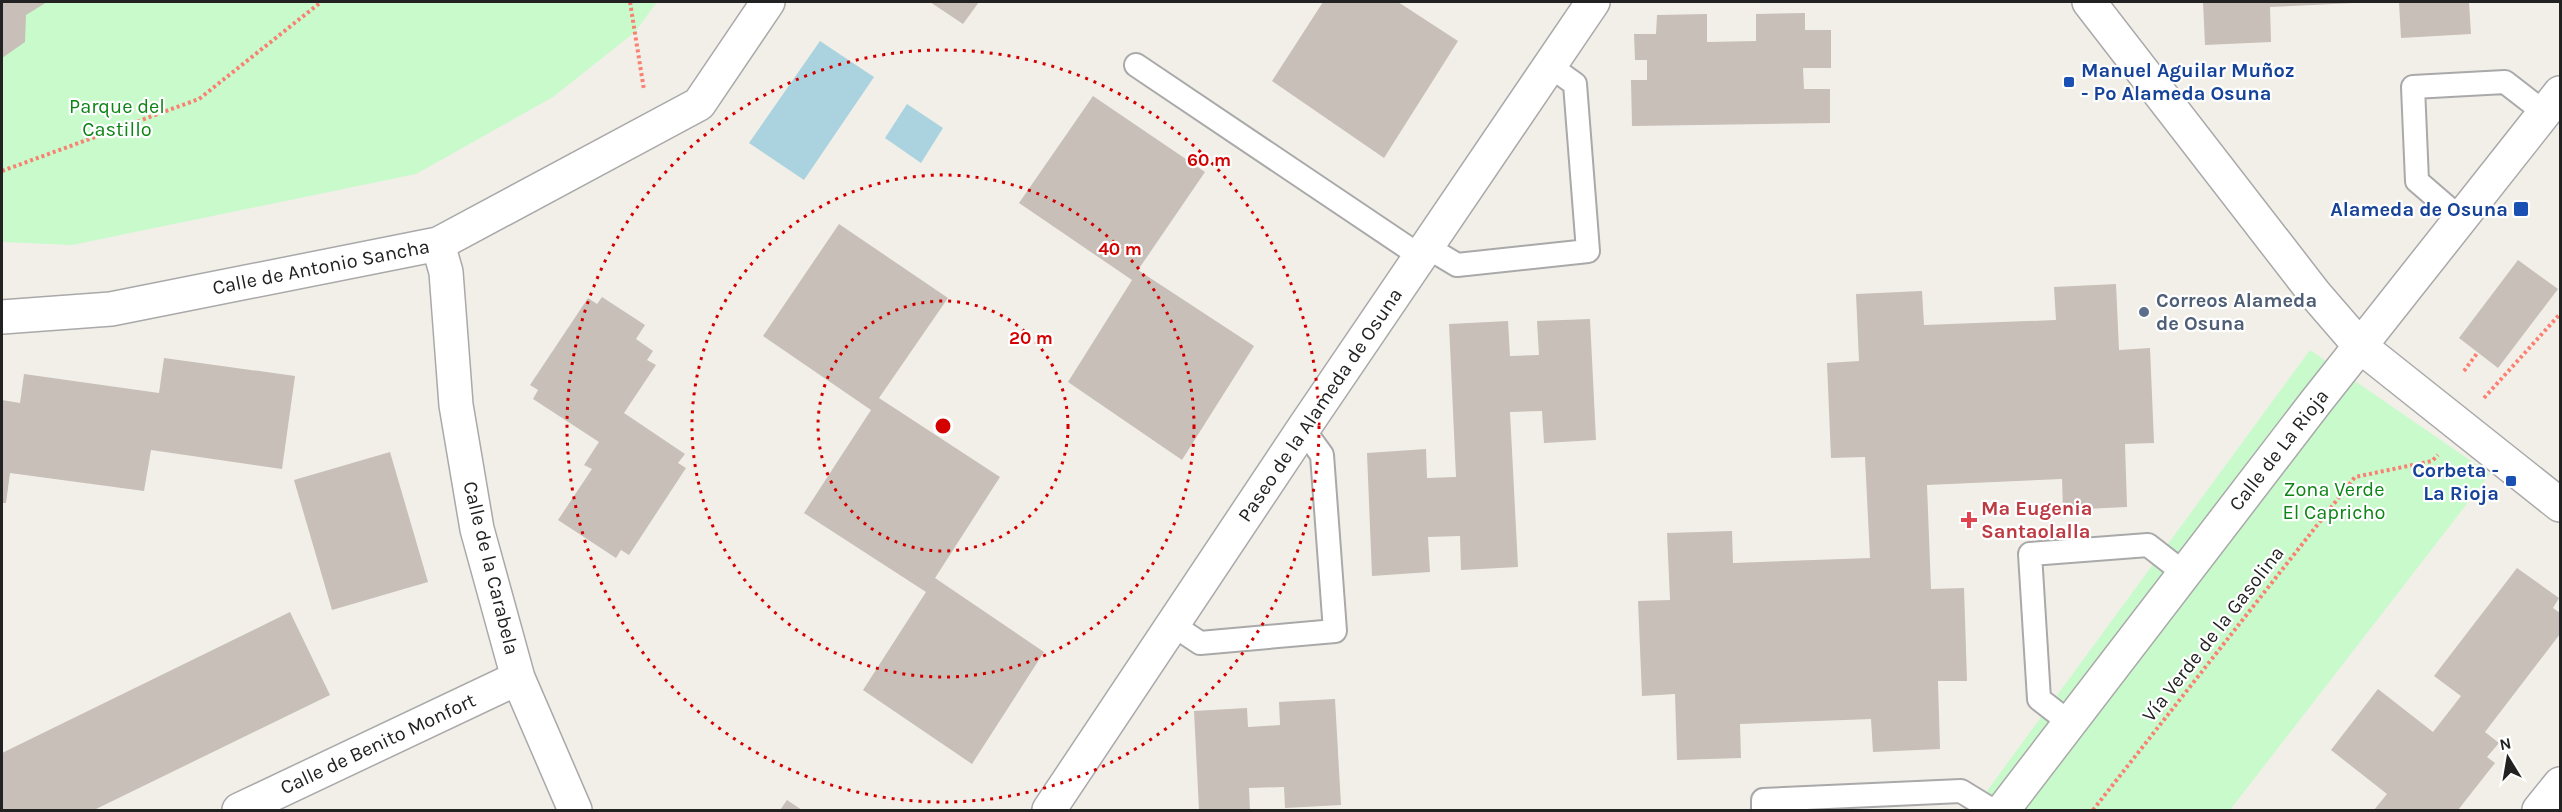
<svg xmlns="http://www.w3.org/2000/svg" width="2562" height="812" viewBox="0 0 2562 812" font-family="Karla,sans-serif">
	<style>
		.park { fill: #c8facc }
		.water { fill: #aad3df }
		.building { fill: #c7bfb8 }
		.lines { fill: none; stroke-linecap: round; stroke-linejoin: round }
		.service-casing { stroke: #a9a9a9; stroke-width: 26 }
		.minor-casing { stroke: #a9a9a9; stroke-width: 36 }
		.tertiary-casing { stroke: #a9a9a9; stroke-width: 36 }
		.path { stroke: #fa8072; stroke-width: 4; stroke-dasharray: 3 3; stroke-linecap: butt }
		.service { stroke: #fff; stroke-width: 22 }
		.minor { stroke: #fff; stroke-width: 33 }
		.tertiary { stroke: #fff; stroke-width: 33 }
		.ring { fill: none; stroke: #d40000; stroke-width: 3; stroke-dasharray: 3 6 }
		.transit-dot { fill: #1a4fb4; stroke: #fff; stroke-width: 2 }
		.service-dot { fill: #5c6f8a; stroke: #fff; stroke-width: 2 }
		.health-dot { fill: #e0444e; stroke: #fff; stroke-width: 2 }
		.labels { text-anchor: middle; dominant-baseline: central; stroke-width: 4.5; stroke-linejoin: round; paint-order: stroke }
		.transit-label { font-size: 20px; font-weight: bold; fill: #164399; stroke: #fff; text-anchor: end }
		.park-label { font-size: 20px; fill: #0c8416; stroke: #fff }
		.street-label { font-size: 20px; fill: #222; stroke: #fff }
		.service-label { font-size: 20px; font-weight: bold; fill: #4e5e75; stroke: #fff; text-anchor: start }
		.health-label { font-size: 20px; font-weight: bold; fill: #be3a42; stroke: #fff; text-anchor: start }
		.centre { fill: #d40000; stroke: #fff; stroke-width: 3 }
		.ring-label { font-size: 18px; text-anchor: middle; font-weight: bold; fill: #d40000; stroke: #fff; stroke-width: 4.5; stroke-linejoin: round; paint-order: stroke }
	</style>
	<rect width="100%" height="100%" fill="#f2efe9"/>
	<path class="park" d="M2 2H657L635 32 553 97 416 174 72 245 2 242Z
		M2310 350 2490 474 2230 810H1973Z"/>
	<path class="water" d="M820 41 874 77 804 180 749 143Z
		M907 104 943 128 921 163 885 138Z"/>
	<path class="building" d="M2 2H47L26 15 25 42 2 58Z
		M930 2H979L963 24Z
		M1323 2H1398L1458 41 1384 158 1272 81Z
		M2203 2H2355V3L2270 7 2271 42 2205 45Z
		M2399 2H2469L2471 34 2401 38Z
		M1805 13V30H1831V68H1803L1804 89H1830V123L1632 126 1631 80H1647V60H1635L1634 34H1656L1657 15 1707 14V42L1756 41V14Z
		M1093 96 1205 172 1138 270 1254 346 1182 460 1068 382 1132 280 1019 203Z
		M839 224 948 298 879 398 1000 477 935 578 1044 652 972 764 863 690 926 592 804 513 871 410 763 336Z
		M2518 260 2558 289 2498 368 2459 338Z
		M2116 284 2119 350 2150 348 2154 443 2125 444 2127 507 2063 510 2062 479 1927 485 1931 589 1964 588 1967 681H1938L1940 749 1873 752 1871 719 1740 724 1741 758 1677 760 1675 694 1642 696 1638 601 1670 600 1667 533 1732 531 1733 563 1870 558 1865 457 1831 458 1827 363 1859 361 1856 294 1922 291 1924 325 2056 320 2054 287Z
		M602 297 645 325 636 339 653 351 647 360 656 365 624 413 685 454 678 463 686 468 629 555 621 550 616 558 558 520 592 469 584 465 599 442 533 399 538 390 530 385 588 298 597 304Z
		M1590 319 1596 440 1544 443 1542 411 1510 412 1518 567 1461 570 1460 536 1428 537 1430 572 1372 576 1367 453 1426 449 1427 478 1456 477 1449 324 1508 321 1510 356 1539 355 1537 321Z
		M164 358 295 376 282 469 151 450 144 491 10 473 6 503H2V400L20 403 24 374 159 393Z
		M390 452 428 582 332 610 294 480Z
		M2517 568 2559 598 2553 608 2560 613V634L2485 732 2499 743 2487 757 2495 763 2458 810H2374L2387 794 2331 750 2378 689 2433 732 2461 696 2434 676Z
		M290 612 330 695 94 810H2V753Z
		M1335 699 1341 805 1285 808 1284 787 1249 788 1250 810H1199L1194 711 1247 708 1248 727 1280 725 1279 702Z
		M787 800 802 810H780Z"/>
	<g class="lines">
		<defs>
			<path id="service" d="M1136 65 1420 256
				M2461 219 2417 181 2413 87 2505 82 2545 113
				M1427 247 1457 265 1588 251 1575 84 1550 66
				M1173 625 1200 643 1335 631 1322 455 1303 429
				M2070 723 2039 699 2030 554 2148 545 2184 573
				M1763 810V800L1961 791 1992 810"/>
			<path id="minor" d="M2089 2 2315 294 2360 346 2560 505
				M438 244 446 272 456 405 477 529 518 678 575 810
				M2 317 111 309 438 244 699 104 768 2
				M239 810 518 678
				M2003 810 2315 403 2560 93
				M2539 810 2560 784"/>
			<path id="tertiary" d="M1049 810 1303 429 1593 2"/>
		</defs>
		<use href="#service" class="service-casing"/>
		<use href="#minor" class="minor-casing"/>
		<use href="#tertiary" class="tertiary-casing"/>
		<path class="path" d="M630 2 644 90
			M2 171 199 99 321 2
			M2464 371 2478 352
			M2484 398 2560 314
			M2093 810 2355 477 2432 461 2438 455"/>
		<use href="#service" class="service"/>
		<use href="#minor" class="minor"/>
		<use href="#tertiary" class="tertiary"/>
	</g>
	<g class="ring">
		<circle cx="943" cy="426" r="125"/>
		<circle cx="943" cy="426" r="251"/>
		<circle cx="943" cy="426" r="376"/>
	</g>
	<g class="transit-dot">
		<rect x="2063" y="76" width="12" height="12" rx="3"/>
		<rect x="2513" y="201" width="16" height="16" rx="3"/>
		<rect x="2505" y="475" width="12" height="12" rx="3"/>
	</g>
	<circle class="service-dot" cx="2144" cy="312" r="6"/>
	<path class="health-dot" d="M1966 511h6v6h6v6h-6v6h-6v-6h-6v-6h6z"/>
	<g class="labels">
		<g class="transit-label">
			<text x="2081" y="70" text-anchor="start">Manuel Aguilar Muñoz<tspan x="2081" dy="23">- Pº Alameda Osuna</tspan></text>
			<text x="2508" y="209">Alameda de Osuna</text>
			<text x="2499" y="470">Corbeta -<tspan x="2499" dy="23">La Rioja</tspan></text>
		</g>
		<g class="park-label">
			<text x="117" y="106">Parque del<tspan x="117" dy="23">Castillo</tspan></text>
			<text x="2334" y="489">Zona Verde<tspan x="2334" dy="23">El Capricho</tspan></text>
		</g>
		<g class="street-label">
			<text transform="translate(321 267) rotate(-11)">Calle de Antonio Sancha</text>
			<text transform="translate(1320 405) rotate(-56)">Paseo de la Alameda de Osuna</text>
			<text transform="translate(2279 450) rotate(-52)">Calle de La Rioja</text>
			<text transform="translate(491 568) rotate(76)">Calle de la Carabela</text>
			<text transform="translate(2213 634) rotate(-52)">Vía Verde de la Gasolina</text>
			<text transform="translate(378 744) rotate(-25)">Calle de Benito Monfort</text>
		</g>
		<g class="service-label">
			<text x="2156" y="300">Correos Alameda<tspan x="2156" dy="23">de Osuna</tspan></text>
		</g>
		<g class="health-label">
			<text x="1981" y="508">Mª Eugenia<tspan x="1981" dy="23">Santaolalla</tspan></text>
		</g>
	</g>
	<circle cx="943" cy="426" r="9" class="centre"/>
	<g class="ring-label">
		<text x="1209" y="166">60 m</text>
		<text x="1120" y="255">40 m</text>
		<text x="1031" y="344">20 m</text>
	</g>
	<rect width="2562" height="812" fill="none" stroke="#222222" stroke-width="6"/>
	<g transform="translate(2508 758) rotate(349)" stroke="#ffffff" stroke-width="4.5" paint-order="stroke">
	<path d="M0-4.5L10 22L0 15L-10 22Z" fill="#222222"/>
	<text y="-9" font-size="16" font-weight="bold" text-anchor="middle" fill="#222222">N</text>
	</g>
</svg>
